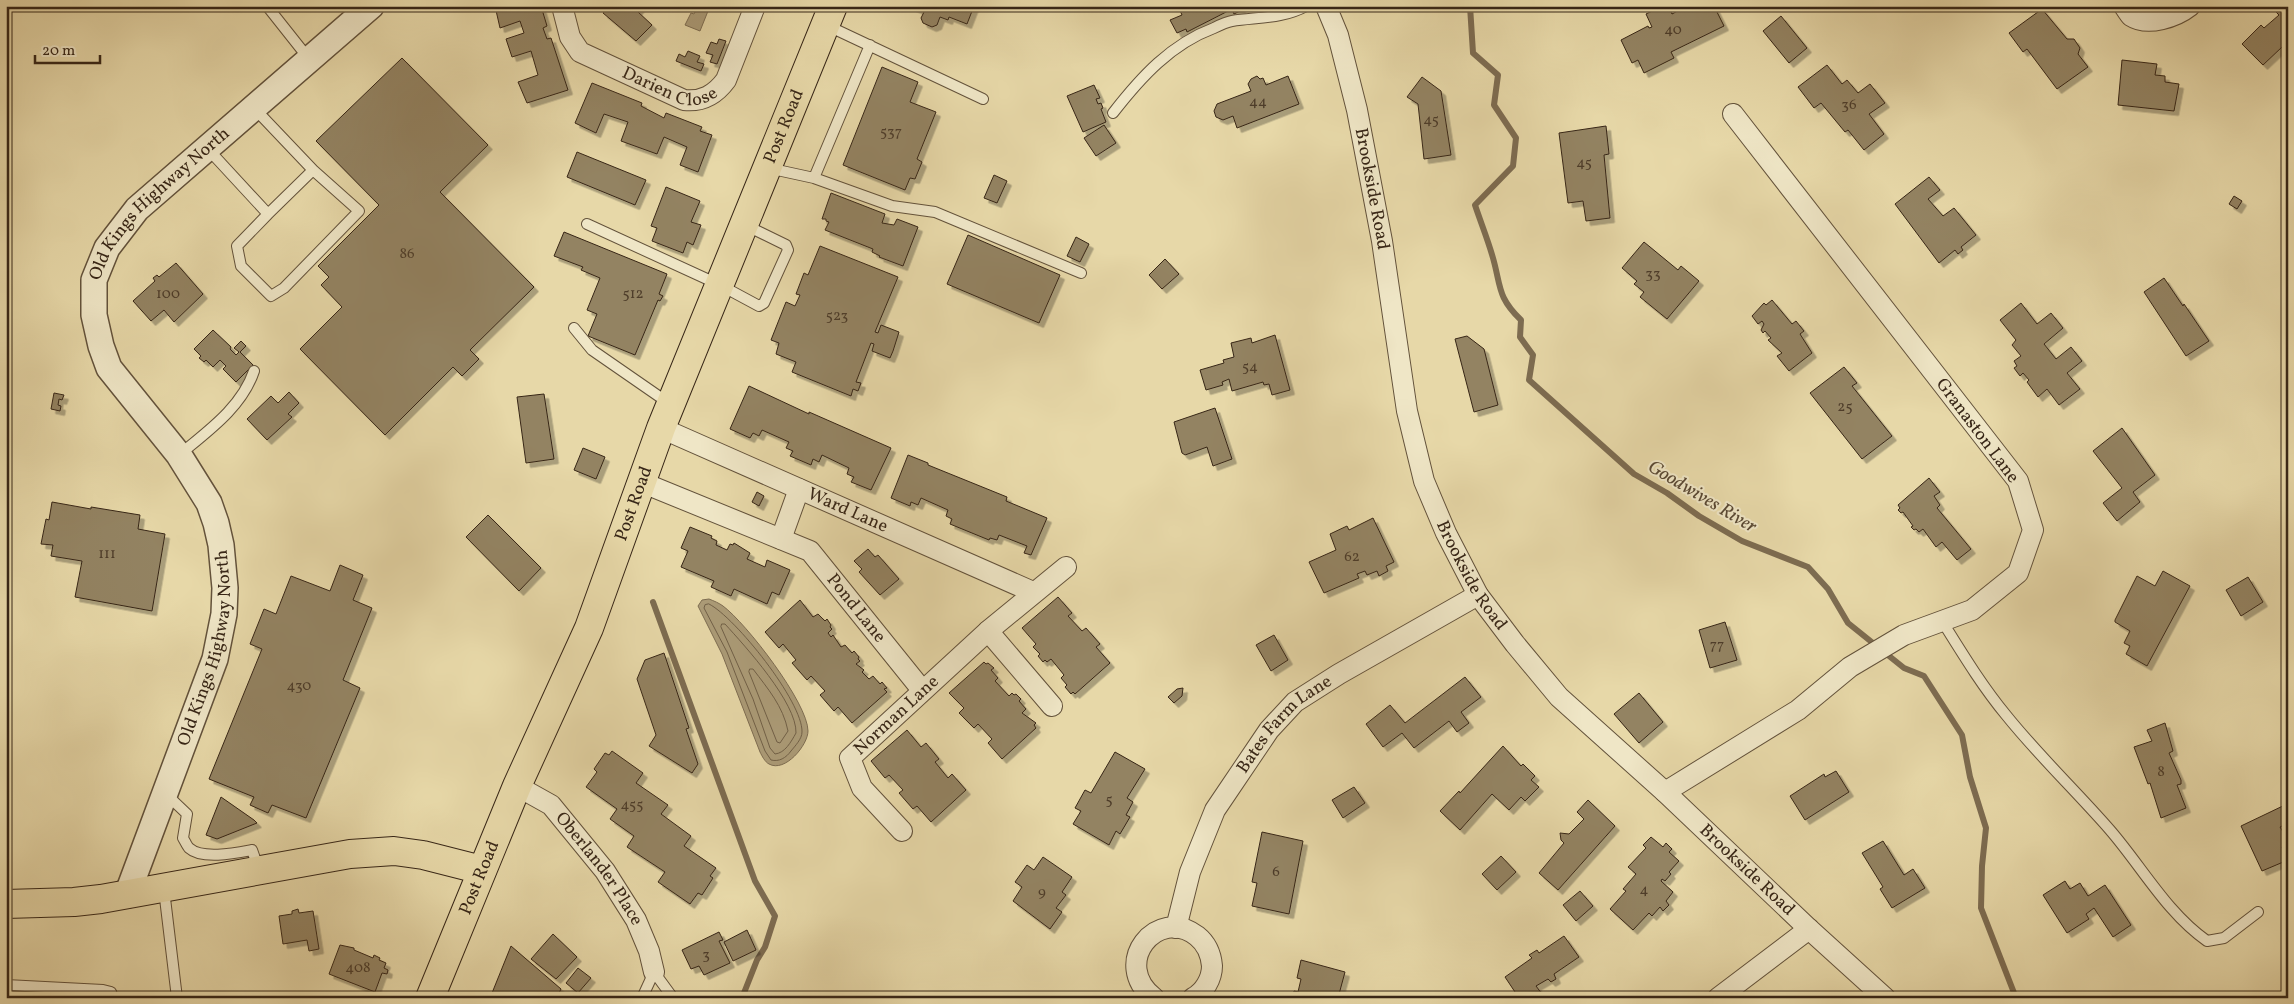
<svg xmlns="http://www.w3.org/2000/svg" width="2294" height="1004" viewBox="0 0 2294 1004" font-family="Vollkorn,serif">
	<style>
		.water { fill: #ab9b77; stroke: #7d6c51 }
		.lines { fill: none; stroke-linecap: round; stroke-linejoin: round }
		.shore { stroke: #716047; stroke-width: 1 }
		.stream { stroke: #7d6c51; stroke-width: 6 }
		.building { fill: #938362; stroke: #372617; filter: url(#shadow) }
		.service-casing { stroke: #63523b; stroke-width: 12 }
		.minor-casing { stroke: #63523b; stroke-width: 22 }
		.tertiary-casing { stroke: #63523b; stroke-width: 28 }
		.primary-casing { stroke: #372617; stroke-width: 30 }
		.service { stroke: #efe6c6; stroke-width: 10 }
		.minor { stroke: #efe6c6; stroke-width: 20 }
		.tertiary { stroke: #efe6c6; stroke-width: 25 }
		.primary { stroke: #e7d8a8; stroke-width: 28 }
		.labels { text-anchor: middle; dominant-baseline: central; stroke-width: 4; stroke-linejoin: round; paint-order: stroke }
		.number-label { font-size: 15px; fill: #4e3d2a }
		.street-label { font-size: 18px; fill: #372617; stroke: #efe6c6 }
		.water-label { font-size: 19px; font-style: italic; fill: #5a4934; stroke: #efe6c6 }
	</style>
	<defs>
		<filter id="shadow"><feDropShadow dx="4.5" dy="4.5" stdDeviation="0" flood-color="#0004"/></filter>
	</defs>
	<rect width="100%" height="100%" fill="#e7d8a8"/>
	<filter id="stains"><feTurbulence type="fractalNoise" baseFrequency=".004" numOctaves="4"/><feColorMatrix values="0 0 0 0 .2 0 0 0 0 .09 0 0 0 0 .02 0 0 0 .5 -.17"/></filter>
	<radialGradient id="worn" r=".72"><stop offset=".6" stop-color="#630" stop-opacity="0"/><stop offset="1" stop-color="#630" stop-opacity=".3"/></radialGradient>
	<path class="water" d="M698 6H710L700 31 685 25 691 13 694 14Z
		M709 599C714 601 719 603 723 606 746 623 808 703 808 731 808 745 785 773 769 764 765 762 762 756 760 752L722 654 698 606 702 600Z"/>
	<g class="lines">
		<path class="shore" d="M709 604C735 617 803 702 802 732 802 739 795 746 791 751 786 758 779 762 771 760L765 751 727 652 704 608 705 605Z
			M722 624H725C745 646 797 703 796 733 791 742 785 753 775 754L770 748 753 699 721 627Z
			M750 669H753C768 689 783 706 788 731L780 743 777 742 749 672Z"/>
		<path class="stream" d="M1470 6 1473 53 1498 75 1494 105 1516 138 1513 166 1475 205C1481 223 1488 240 1493 258 1501 286 1497 297 1521 320L1520 337 1533 355 1529 380 1634 474 1667 493 1699 516 1742 541 1808 567 1828 589 1848 623 1904 668 1924 676 1962 735 1970 777 1986 828 1982 866 1981 908 2016 998
			M653 602 755 881 775 916 765 947 757 960 742 998"/>
	</g>
	<path class="building" d="M495 6H541L547 26 543 28 547 39 551 38 568 90 527 103 518 82 538 75 531 51 512 57 506 39 524 33 520 21 500 28Z
		M609 6H641L637 11 652 25 636 41 603 13Z
		M974 6 967 24 949 17 948 20 940 17 937 25 932 27 923 23 921 18 924 12 912 7Z
		M1178 6H1240L1242 10 1234 14 1232 9 1187 32 1186 29 1177 33 1170 20 1182 15Z
		M1662 6H1668L1672 14 1687 6H1714L1724 26 1671 52 1674 58 1644 73 1638 60 1632 63 1621 40 1648 26 1649 28 1652 27 1646 14Z
		M2275 6H2288V44L2283 48 2282 47 2263 65 2242 44 2261 25 2264 28 2279 15 2273 9Z
		M2042 9 2067 39H2074L2080 48 2078 54 2088 67 2057 89 2027 49 2023 52 2009 33Z
		M1781 16 1807 48 1789 63 1763 31Z
		M719 39 726 41 717 64 710 62 713 55 706 53 711 42 717 44Z
		M688 51 700 56 697 62 704 64 701 71 676 61 679 54 685 57Z
		M402 58 488 145 440 192 534 287 470 350 479 359 462 376 453 367 385 435 300 349 342 307 321 285 329 277 318 266 379 205 316 141Z
		M2122 60 2157 64 2155 75 2165 76V82L2179 84 2174 111 2118 105Z
		M1827 65 1842 84 1847 80 1858 93 1870 84 1885 103 1869 114 1884 134 1864 150 1848 130 1845 132 1821 103 1814 108 1798 87Z
		M882 67 918 82 910 102 936 112 917 159 922 162 915 179 910 178 905 190 843 165Z
		M1257 76 1260 79 1263 78 1266 85 1288 76 1299 104 1237 128 1233 116 1223 120 1216 117 1214 111 1217 104 1251 91 1248 84 1251 79Z
		M1422 77 1441 91 1451 155 1424 159 1418 104 1407 97Z
		M592 83 642 103 641 106 664 118 666 113 702 127 700 131 712 135 698 172 680 165 687 147 664 137 657 154 621 141 628 122 604 114 596 133 575 123Z
		M1094 85 1100 98 1096 99 1098 104 1101 103 1103 108 1101 109 1106 122 1083 132 1067 96Z
		M1104 125 1116 143 1096 156 1084 138Z
		M1606 126 1609 154 1604 155 1610 218 1586 221 1583 201 1568 203 1559 133Z
		M577 152 646 180 635 205 567 177Z
		M994 175 1007 181 997 203 984 198Z
		M1929 177 1940 190 1928 199 1943 216 1954 208 1976 235 1961 247 1963 250 1958 254 1955 250 1939 263 1895 204Z
		M666 187 700 201 691 222 701 225 693 245 687 242 683 253 652 241 657 228 651 226Z
		M831 193 885 214 882 223 894 225 897 219 918 227 903 266 879 257 880 256 872 252 873 249 825 230 829 222 826 221V219H822Z
		M2234 196 2242 201 2237 209 2229 204Z
		M564 232 667 274 659 294 663 296 660 301 658 300 635 355 588 336 597 314 587 310 600 278 581 270 583 267 554 256Z
		M968 235 1060 275 1039 323 947 284Z
		M1076 237 1089 244 1080 262 1067 256Z
		M1644 242 1678 270 1681 266 1699 281 1667 319 1640 297 1644 292 1634 284 1637 281 1622 268Z
		M820 246 898 277 875 332 878 333 881 325 899 332 893 351 890 358 872 351 874 344 871 343 856 382 861 383 858 391 853 389 851 396 792 372 796 362 776 354 779 343 771 340 786 302 795 306 800 295 796 294 804 273 808 275Z
		M1165 259 1179 274 1162 289 1149 275Z
		M176 263 203 294 174 322 164 310 151 321 133 301 155 281 153 278 157 275 159 277Z
		M2164 278 2183 306 2184 304 2209 341 2186 356 2144 292Z
		M1772 300 1792 324 1796 321 1804 331 1800 334 1812 353 1789 371 1777 356 1782 353 1768 340 1771 338 1765 331 1763 333 1761 330 1764 324 1762 321 1758 324 1752 316 1764 303 1766 305Z
		M2021 303 2037 324 2051 313 2063 328 2044 344 2056 359 2071 347 2082 361 2067 373 2080 389 2059 405 2047 389 2038 397 2027 382 2029 380 2023 373 2020 376 2014 368 2017 366 2014 361 2021 356 2012 345 2016 340 2000 320Z
		M213 330 231 347 230 349 236 355 239 352 234 348 241 341 246 346 240 352 253 365 236 382 223 369 226 366 220 360 213 367 206 360 204 362 199 358 201 356 194 349Z
		M1275 335 1290 390 1272 395 1269 384 1264 385 1263 382 1232 391 1229 379 1222 382 1223 385 1206 390 1200 370 1224 363 1223 360 1234 357 1231 343 1251 338 1252 343Z
		M1467 336 1484 349 1498 405 1474 412 1455 339Z
		M1844 367 1857 383 1852 386 1892 436 1862 459 1810 393Z
		M749 386 809 414V412L891 448 871 490 851 482 854 477 847 474 849 468 822 455 819 462 813 459 811 465 790 456 793 451 786 448 789 442 762 430 759 436 753 433 750 438 730 429Z
		M289 392 299 403 288 414 292 417 267 440 247 419 271 396 278 403Z
		M54 393 64 395 62 400 59 399 58 405 61 406 60 411 51 409Z
		M544 394 554 459 526 463 517 397Z
		M1215 408 1232 459 1213 466 1207 447 1185 455 1182 453 1174 422Z
		M2122 428 2155 475 2133 492 2140 502 2117 521 2103 503 2122 488 2093 451Z
		M583 448 605 457 596 479 574 470Z
		M908 455 928 463V465L1007 497 1006 501 1047 518 1031 555 1024 553 1027 546 999 535 997 540 990 538 989 540 950 524 952 519 946 516 948 510 921 498 918 505 911 502 910 506 891 498Z
		M1929 478 1940 492 1934 496 1940 505 1937 508 1971 549 1957 560 1942 542 1936 547 1923 529 1919 532 1916 529 1914 530 1911 527 1913 526 1903 512 1901 513 1898 510 1900 508 1898 505Z
		M757 492 764 496 759 506 752 502Z
		M52 502 91 509V507L140 515 138 529 165 534 152 611 75 597 82 561 51 556 53 545 41 544 46 519 49 520Z
		M488 515 541 568 519 591 466 537Z
		M1373 518 1394 562 1386 566 1388 571 1379 576 1377 571 1367 575 1365 571 1357 574 1359 578 1324 593 1309 562 1336 550 1330 534 1347 526 1349 530Z
		M690 527 712 536 711 538 717 541 716 545 727 550 730 544 733 545 734 543 750 553 747 559 765 567 767 560 790 570 779 595 772 592 767 604 734 589 731 596 711 587 714 581 681 567 688 551 681 548Z
		M868 549 875 557 878 555 899 579 880 595 859 572 862 569 854 561Z
		M340 565 363 575 353 600 372 608 343 680 360 688 306 818 272 805 268 813 250 805 254 797 209 779 262 649 250 644 264 609 276 614 291 576 330 591Z
		M2163 571 2190 586 2147 666 2126 654 2130 646 2124 643 2130 631 2115 622V620L2137 576 2155 586Z
		M2248 577 2263 602 2241 616 2226 590Z
		M1058 597 1072 613 1068 616 1082 631 1086 628 1100 644 1096 647 1110 663 1075 694 1073 692 1071 694 1065 687 1067 685 1061 678 1064 675 1051 659 1047 662 1045 660 1043 662 1038 656 1040 654 1033 647 1036 644 1022 628Z
		M800 600 813 617 818 614 825 621 827 619 831 625 830 627 832 629 828 633 831 637 833 635 841 647 845 645 852 653 854 651 859 657 858 659 860 661 856 664 864 670 862 672 869 679 873 676 880 684 882 682 887 688 884 689 887 692 852 723 838 707 834 711 820 695 825 691 811 676 807 680 792 663 796 660 783 644 779 648 765 632Z
		M1725 622 1737 660 1710 668 1699 630Z
		M1274 635 1288 660 1271 671 1256 645Z
		M664 653 689 728 686 729 698 764 692 773 649 746 656 735 637 679 645 660Z
		M984 662 986 664 988 663 994 668 991 670 998 678 995 681 1009 696 1012 693 1014 695 1016 694 1021 699 1019 701 1026 709 1022 713 1036 723 1034 725 1036 728 1002 759 988 743 992 739 978 724 974 728 959 713 964 708 949 693Z
		M1465 677 1481 697 1461 712 1469 723 1457 732 1449 721 1414 748 1402 733 1383 747 1366 724 1390 705 1405 723Z
		M1183 688 1182 696 1174 703 1168 697 1177 689Z
		M1639 693 1663 722 1639 743 1614 714Z
		M2165 723 2173 751 2169 753 2181 780V784L2177 785 2186 808 2161 818 2150 783 2148 784 2134 747 2152 741 2147 730Z
		M907 730 921 747 926 743 939 759 935 762 948 778 952 774 966 790 931 822 917 806 913 809 899 793 903 790 889 775 885 778 871 761Z
		M1503 746 1521 766 1523 764 1535 776 1531 780 1539 787 1525 801 1521 797 1509 810 1492 794 1460 830 1440 811 1459 791 1460 793Z
		M612 751 643 773 636 783 668 805 661 814 691 836 684 846 716 868 710 876 713 878 702 895 698 893 690 904 658 882 665 872 627 847 634 836 610 819 617 809 586 787 597 772 594 769 605 753 609 755Z
		M1115 752 1145 769 1127 798 1133 802 1126 815 1130 817 1120 834 1116 831 1109 845 1073 824 1081 811 1075 808 1085 790 1091 793Z
		M1836 771 1849 792 1805 820 1790 796 1824 774 1825 777Z
		M1354 787 1365 803 1343 818 1332 800Z
		M221 797 254 820 257 823 217 839 206 835Z
		M1588 800 1615 826 1558 890 1539 873 1564 843 1561 840 1560 833 1569 834 1584 819 1577 812Z
		M2287 804 2288 823 2280 827 2288 840V845L2282 847 2288 860 2262 871 2241 826Z
		M1262 832 1303 841 1289 914 1252 906 1257 883 1252 882Z
		M1651 837 1663 847 1666 843 1672 849 1669 852 1679 861 1669 872 1671 874 1665 881 1662 879 1661 881 1673 892 1666 901 1669 905 1663 911 1660 907 1652 916 1649 913 1633 930 1610 909 1626 891 1623 889 1636 874 1628 867 1646 848 1643 845Z
		M1883 841 1904 875 1913 869 1925 888 1892 908 1880 889 1883 887 1862 853Z
		M1501 856 1516 872 1497 890 1482 874Z
		M1043 857 1072 877 1062 892 1066 895 1056 908 1062 912 1050 929 1013 901 1022 887 1015 882 1027 865 1034 870Z
		M2065 881 2070 889 2080 883 2088 896 2105 885 2131 925 2113 937 2094 908 2086 914 2089 919 2067 933 2043 895Z
		M1580 891 1593 906 1576 921 1563 905Z
		M298 909 299 913 313 911 319 949 309 951 307 940 283 944 279 916 292 914V911Z
		M747 930 756 950 733 961 724 942Z
		M719 932 723 940 719 941 730 963 704 975 699 966 691 969 682 950Z
		M553 934 577 957 556 979 531 959Z
		M1564 936 1579 957 1554 974 1556 979 1551 982 1548 979 1536 986 1545 998H1519L1505 977 1532 958 1529 955 1537 950 1539 953Z
		M340 945 354 948V950L373 958 374 955 380 958 379 960 386 963 384 968 388 970 387 974 382 973 375 992 329 974Z
		M511 946 561 989 559 993 573 998H490Z
		M1301 960 1345 972 1338 998H1292L1294 991 1298 992 1301 979 1297 978Z
		M578 968 591 978 578 993 566 983Z"/>
	<g class="lines">
		<defs>
			<path id="service" d="M267 6 309 59
				M826 25 983 99
				M1113 113C1141 77 1171 44 1214 28 1220 25 1226 22 1232 21 1258 17 1282 19 1306 6
				M207 148 268 214 313 170 254 108
				M768 168 814 178 892 206 935 212 1081 273
				M814 178 870 45
				M268 214 237 246 241 266 271 296 284 288 359 211 313 170
				M587 224 720 285 759 306 764 303 788 250 786 245 745 225
				M574 328 592 350 670 404
				M179 455C208 431 242 407 254 371
				M1942 621C1962 653 1982 686 2006 715 2038 755 2076 791 2110 830 2142 867 2167 913 2207 941L2224 938 2258 912
				M166 794 187 814 183 838C185 841 187 846 189 848 202 860 236 853 252 850L259 870
				M164 890 177 998
				M6 985 103 990 111 992 113 998
				M642 998 654 972 673 998"/>
			<g id="minor">
				<path id="s1" d="M562 6 570 37 580 52 684 100C702 102 715 95 726 80L755 6"/>
				<path id="s2" d="M1326 6 1338 35 1357 110 1382 241 1407 411 1424 481 1446 533 1478 595 1515 644 1559 697 1665 792 1809 929 1885 998"/>
				<path d="M2124 6C2126 9 2129 14 2131 16 2148 27 2176 17 2190 6"/>
				<path id="s3" d="M661 428 1033 592"/>
				<path id="s4" d="M641 482 810 551 922 690"/>
				<path d="M781 539 799 489"/>
				<path d="M988 631 1052 706"/>
				<path id="s5" d="M517 786 551 805 605 871 636 920 649 951 654 972"/>
				<path d="M1665 792 1798 710 1850 667 1904 635 1972 610 2018 573 2033 530 2018 481 1733 114"/>
				<path id="s6" d="M902 831 862 788 850 758 988 631 1066 567"/>
				<path id="s7" d="M1176 928 1190 872 1215 810 1269 730 1295 702 1339 674 1478 595"/>
				<path d="M1154 998C1110 964 1157 905 1197 936 1207 944 1211 954 1212 966 1212 979 1204 992 1193 998"/>
				<path d="M1718 998 1809 929"/>
			</g>
			<g id="tertiary">
				<path id="s8" d="M127 895 215 659 224 614 225 588 221 545 216 523 209 503 179 455 109 368 101 346 94 315V280L107 248 137 209 371 6"/>
			</g>
			<g id="primary">
				<path d="M6 904 74 902 101 899 350 854 394 851 423 855 482 870"/>
				<path id="s9" d="M430 998 517 786 589 628 661 428 833 6"/>
			</g>
		</defs>
		<use href="#service" class="service-casing"/>
		<use href="#minor" class="minor-casing"/>
		<use href="#tertiary" class="tertiary-casing"/>
		<use href="#primary" class="primary-casing"/>
		<use href="#service" class="service"/>
		<use href="#minor" class="minor"/>
		<use href="#tertiary" class="tertiary"/>
		<use href="#primary" class="primary"/>
	</g>
	<g class="labels">
		<g class="number-label">
			<text x="1673" y="30">40</text>
			<text x="1258" y="102">44</text>
			<text x="1849" y="105">36</text>
			<text x="1431" y="120">45</text>
			<text x="891" y="132">537</text>
			<text x="1584" y="163">45</text>
			<text x="407" y="254">86</text>
			<text x="1653" y="274">33</text>
			<text x="168" y="294">100</text>
			<text x="633" y="294">512</text>
			<text x="837" y="316">523</text>
			<text x="1250" y="367">54</text>
			<text x="1845" y="407">25</text>
			<text x="107" y="554">111</text>
			<text x="1352" y="557">62</text>
			<text x="1717" y="645">77</text>
			<text x="299" y="686">430</text>
			<text x="2161" y="772">8</text>
			<text x="1109" y="800">5</text>
			<text x="632" y="805">455</text>
			<text x="1276" y="872">6</text>
			<text x="1644" y="890">4</text>
			<text x="1042" y="892">9</text>
			<text x="706" y="955">3</text>
			<text x="358" y="968">408</text>
		</g>
		<g class="street-label">
			<text stroke="none"><textPath href="#s1" startOffset="148">Darien Close</textPath></text>
			<text stroke="none"><textPath href="#s9" startOffset="941">Post Road</textPath></text>
			<text stroke="none"><textPath href="#s2" startOffset="189">Brookside Road</textPath></text>
			<text stroke="none"><textPath href="#s8" startOffset="771">Old Kings Highway North</textPath></text>
			<text transform="translate(1977 431) rotate(53)">Granaston Lane</text>
			<text stroke="none"><textPath href="#s9" startOffset="535">Post Road</textPath></text>
			<text stroke="none"><textPath href="#s3" startOffset="204">Ward Lane</textPath></text>
			<text stroke="none"><textPath href="#s2" startOffset="592">Brookside Road</textPath></text>
			<text stroke="none"><textPath href="#s4" startOffset="256">Pond Lane</textPath></text>
			<text stroke="none"><textPath href="#s8" startOffset="261">Old Kings Highway North</textPath></text>
			<text stroke="none"><textPath href="#s6" startOffset="154">Norman Lane</textPath></text>
			<text stroke="none"><textPath href="#s7" startOffset="236">Bates Farm Lane</textPath></text>
			<text stroke="none"><textPath href="#s5" startOffset="119">Oberlander Place</textPath></text>
			<text stroke="none"><textPath href="#s2" startOffset="998">Brookside Road</textPath></text>
			<text stroke="none"><textPath href="#s9" startOffset="130">Post Road</textPath></text>
		</g>
		<g class="water-label">
			<text transform="translate(1702 497) rotate(31)">Goodwives River</text>
		</g>
	</g>
	<rect width="2294" height="1004" fill="none" stroke="#e7d8a8" stroke-width="25"/>
	<rect x="8" y="8" width="2279" height="989" fill="none" stroke="#372617" stroke-width="2.5"/>
	<rect x="12" y="12" width="2269" height="979" fill="none" stroke="#372617"/>
	<path d="M35 55v8h65v-8" fill="none" stroke="#372617" stroke-width="2.5"/>
	<text x="42" y="55" font-size="15" fill="#372617" stroke="#efe6c6" stroke-width="4" paint-order="stroke">20 m</text>
	<rect width="100%" height="100%" filter="url(#stains)"/>
	<rect width="100%" height="100%" fill="url(#worn)"/>
</svg>
